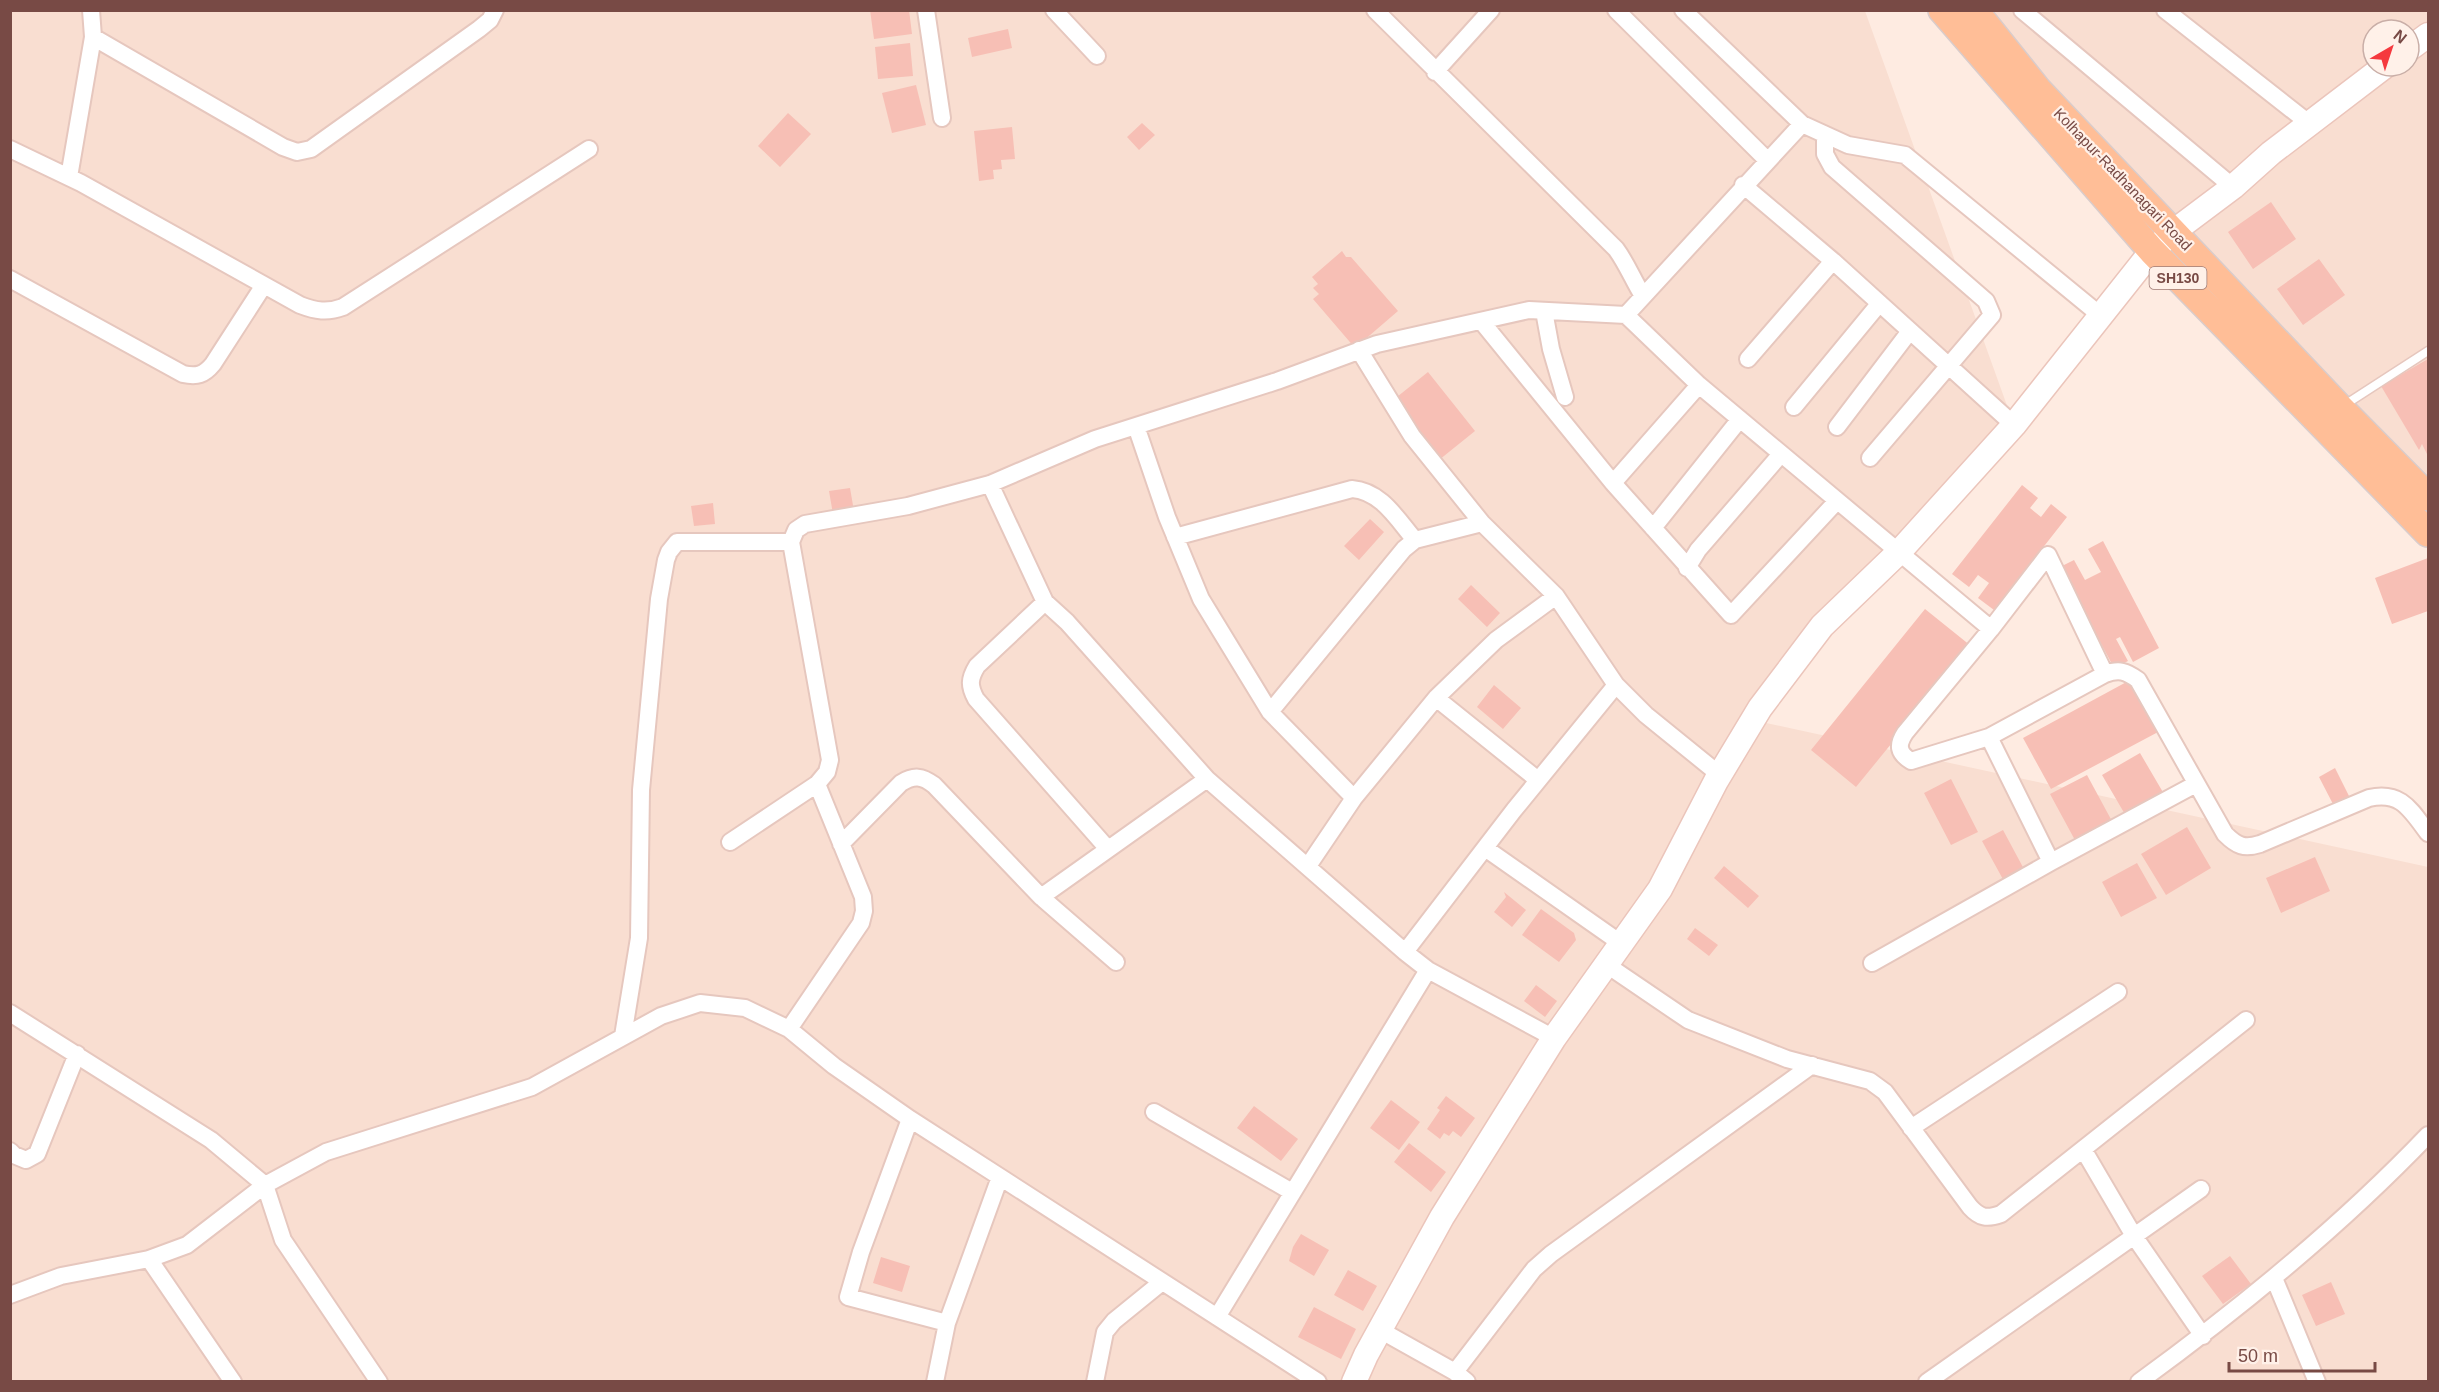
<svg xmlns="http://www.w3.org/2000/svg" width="2439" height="1392" viewBox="0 0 2439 1392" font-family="Arial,sans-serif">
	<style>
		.residential { fill: #f9ded1; fill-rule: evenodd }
		.building { fill: #f7bfb5 }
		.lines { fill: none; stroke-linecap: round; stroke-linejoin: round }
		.lane-casing { stroke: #e6c7be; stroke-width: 11 }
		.street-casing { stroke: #e6c7be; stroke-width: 20 }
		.secondary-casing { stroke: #ebc5bb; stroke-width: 27 }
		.primary-casing { stroke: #d9cccb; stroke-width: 30 }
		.lane { stroke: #fff; stroke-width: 8 }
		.street { stroke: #fff; stroke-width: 16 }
		.secondary { stroke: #fff; stroke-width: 24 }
		.primary { stroke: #ffbe97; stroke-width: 27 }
		.labels { text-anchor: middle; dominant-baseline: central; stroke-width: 4.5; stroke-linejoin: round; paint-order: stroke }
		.shield { fill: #fff1e9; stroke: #a07c76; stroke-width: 1.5 }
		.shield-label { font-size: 14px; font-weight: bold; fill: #784a45 }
		.street-label { font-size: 15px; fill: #784a45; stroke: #fff1e9 }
	</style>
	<rect width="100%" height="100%" fill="#feebe1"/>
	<path class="residential" d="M10 11H1865L2014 425 1900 551 1757 721 2428 867V1381H11Z
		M1975 11H2428V492ZM2373 30H2409V66H2373Z"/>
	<path class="building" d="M870 10H909L912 34 874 39Z
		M1008 29 1012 48 972 57 968 38Z
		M910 43 913 76 878 79 875 47Z
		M916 85 926 125 892 133 882 93Z
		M788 113 811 134 780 167 758 146Z
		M1142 123 1155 135 1139 150 1127 137Z
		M1012 127 1015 159 1001 160 1002 169 993 170 994 179 979 181 974 131Z
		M2271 202 2296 239 2253 269 2228 232Z
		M1342 251 1346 257H1351L1398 311 1355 348 1313 299 1319 294 1313 288 1318 284 1312 277Z
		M2319 259 2345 295 2303 325 2277 289Z
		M2428 359V456L2422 444 2419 450 2381 386Z
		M1428 372 1475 431 1439 460 1392 401Z
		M2022 485 2038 498 2030 508 2041 517 2051 504 2067 517 1994 610 1978 598 1989 583 1978 575 1969 587 1952 574Z
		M850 488 854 511 833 514 829 491Z
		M713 503 715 524 694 526 691 506Z
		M1370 519 1384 532 1359 560 1344 546Z
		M2103 541 2159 648 2133 662 2120 637 2116 639 2128 661 2114 668 2060 567 2074 560 2085 580 2101 572 2088 549Z
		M2428 558V611L2392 624 2375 578Z
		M1471 585 1500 613 1487 627 1458 599Z
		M1925 609 1971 646 1856 787 1811 750Z
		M2132 679 2160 731 2051 789 2023 738Z
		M1494 685 1521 708 1503 729 1477 707Z
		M2140 753 2164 794 2126 816 2102 775Z
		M2335 768 2350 798 2334 806 2319 777Z
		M2087 775 2113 823 2076 842 2050 794Z
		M1951 779 1978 832 1951 845 1924 793Z
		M2187 827 2211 868 2166 895 2141 854Z
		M2003 830 2025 871 2005 883 1982 841Z
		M2315 857 2330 891 2281 913 2266 878Z
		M2137 863 2157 898 2121 917 2102 882Z
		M1724 866 1759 896 1748 908 1714 878Z
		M1504 892 1526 910 1512 927 1494 912 1506 897Z
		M1541 909 1574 933 1576 940 1559 962 1522 935Z
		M1695 928 1718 945 1709 956 1687 939Z
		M1536 985 1557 1001 1545 1017 1524 1001Z
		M1446 1096 1475 1118 1461 1137 1453 1131 1449 1136 1444 1133 1440 1139 1427 1129 1440 1110 1437 1108Z
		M1391 1100 1420 1122 1399 1150 1370 1128Z
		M1254 1106 1298 1139 1281 1161 1237 1128Z
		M1409 1143 1446 1172 1431 1192 1394 1162Z
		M1301 1234 1329 1250 1314 1276 1289 1261 1293 1247Z
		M2230 1256 2251 1284 2223 1304 2202 1276Z
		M881 1257 910 1266 902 1292 873 1283Z
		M1348 1270 1377 1286 1363 1311 1334 1295Z
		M2331 1282 2345 1314 2316 1326 2302 1295Z
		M1314 1307 1356 1329 1341 1359 1298 1337Z"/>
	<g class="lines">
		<defs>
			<path id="lane" d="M2343 406 2428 351"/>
			<path id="street" d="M91 10 93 37
				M926 10 942 118
				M1054 10 1097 56
				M1375 10 1616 249C1627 264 1633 280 1643 296
				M1616 10 1767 160
				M2022 10 2233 187
				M2165 10 2310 124
				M1435 72 1491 10
				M1802 124 1848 145 1905 155 2100 315
				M1825 135V154L1832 167 1986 301 1992 315 1870 458
				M10 149 81 183 300 305C316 311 327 313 343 307L589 149
				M69 177 93 37 283 147 297 152 311 149 479 29 490 20 495 10
				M1743 185 1833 261 2014 425
				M10 279 183 374C197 377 204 375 213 364L264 285
				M1544 311 1551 349 1565 397
				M1626 315 1802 124 1683 10
				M1482 322 1613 483 1731 615 1837 501
				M1359 350 1412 436 1482 523 1556 596 1616 685 1646 715 1720 775
				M1748 359 1833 261
				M1794 407 1879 304
				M1136 426 1167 517 1201 599 1270 712 1354 798 1308 866
				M1837 427 1910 331
				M1613 483 1699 385
				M990 484 1045 602 1067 622 1207 779 1405 952 1428 970 1554 1038
				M1653 528 1740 419
				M1175 537 1352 489C1381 491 1397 519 1415 540
				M2048 555 2105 674 1989 737 1911 761C1898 753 1897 745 1905 733L1991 629Z
				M1687 568 1698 550 1781 454
				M1045 602 977 666C969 679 969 686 976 699L1108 849
				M2105 674C2119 669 2126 671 2138 680L2225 834C2237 846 2244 849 2260 844L2369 798C2401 791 2410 809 2428 833
				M1436 698 1538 780
				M1270 712 1404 549 1415 540 1482 523
				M1989 737 2051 862
				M1354 798 1436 698 1496 640 1556 596
				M730 842 817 784 827 772 830 760 791 542 796 530 805 524 908 506 990 484 1095 439 1277 381 1377 344 1529 310 1626 315 1699 385 1991 629
				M841 844 901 783C914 775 922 776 934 785L1041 897 1116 962
				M1485 848 1622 944
				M1041 897 1207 779
				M1405 952 1514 810 1616 685
				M1872 963 2051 862 2196 784
				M1607 965 1688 1020 1787 1059 1870 1081 1885 1092 1970 1207C1980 1218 1987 1219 2001 1214L2246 1020
				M10 1013 211 1140 265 1185 283 1240 379 1382
				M789 1029 861 923 864 911 863 897 817 784
				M623 1036 639 938 641 790 659 599 666 560 669 552 677 542H791
				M1154 1112 1292 1192
				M910 1119 861 1252 848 1297 947 1323
				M1911 1128 2118 992
				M2083 1149 2134 1236 2203 1336
				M10 1151 14 1155 26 1160 37 1154 77 1054
				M149 1259 233 1382
				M2274 1278 2317 1382
				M10 1295 61 1276 149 1259 187 1245 265 1185 326 1152 532 1087 661 1016 700 1003 745 1008 789 1029 834 1066 910 1119 1318 1382
				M1217 1317 1428 970
				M1380 1330 1455 1372 1467 1382
				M1455 1372 1534 1269 1551 1254 1812 1065
				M935 1382 947 1323 1000 1177
				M1095 1382 1105 1332 1114 1321 1162 1282
				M1927 1382 2201 1189
				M2139 1382C2242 1307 2341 1226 2428 1135"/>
			<path id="secondary" d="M2409 49 2428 35
				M1354 1382 1366 1355 1442 1217 1554 1038 1660 889 1716 781 1760 708 1822 626 1900 551 2014 425 2152 251 2173 232 2233 187 2271 153 2385 66"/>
			<path id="primary" d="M1942 10 2152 251 2428 533
				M1974 10 2038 90 2340 408 2428 497"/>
		</defs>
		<use href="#lane" class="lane-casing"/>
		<use href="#street" class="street-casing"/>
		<use href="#secondary" class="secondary-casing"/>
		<use href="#primary" class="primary-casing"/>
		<use href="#lane" class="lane"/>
		<use href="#street" class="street"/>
		<use href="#secondary" class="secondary"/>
		<use href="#primary" class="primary"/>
	</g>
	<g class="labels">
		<rect class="shield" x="2149.5" y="267" width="57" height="22" rx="4.5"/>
		<g class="shield-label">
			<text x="2178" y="278">SH130</text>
		</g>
		<g class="street-label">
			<text transform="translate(2123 179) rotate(46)">Kolhapur-Radhanagari Road</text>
		</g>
	</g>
	<rect width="2439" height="1392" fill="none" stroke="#784a45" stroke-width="24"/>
	<g transform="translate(2391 48) rotate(39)"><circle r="28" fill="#fff1e9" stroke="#c9aea7" stroke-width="1.5"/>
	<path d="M0-4.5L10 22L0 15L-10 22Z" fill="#f5393e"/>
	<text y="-9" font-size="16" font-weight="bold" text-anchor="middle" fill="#784a45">N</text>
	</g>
	<path d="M2229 1362v9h146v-9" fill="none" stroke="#784a45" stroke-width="3"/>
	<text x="2238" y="1362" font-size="18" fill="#784a45" stroke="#fff1e9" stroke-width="4.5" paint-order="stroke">50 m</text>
</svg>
